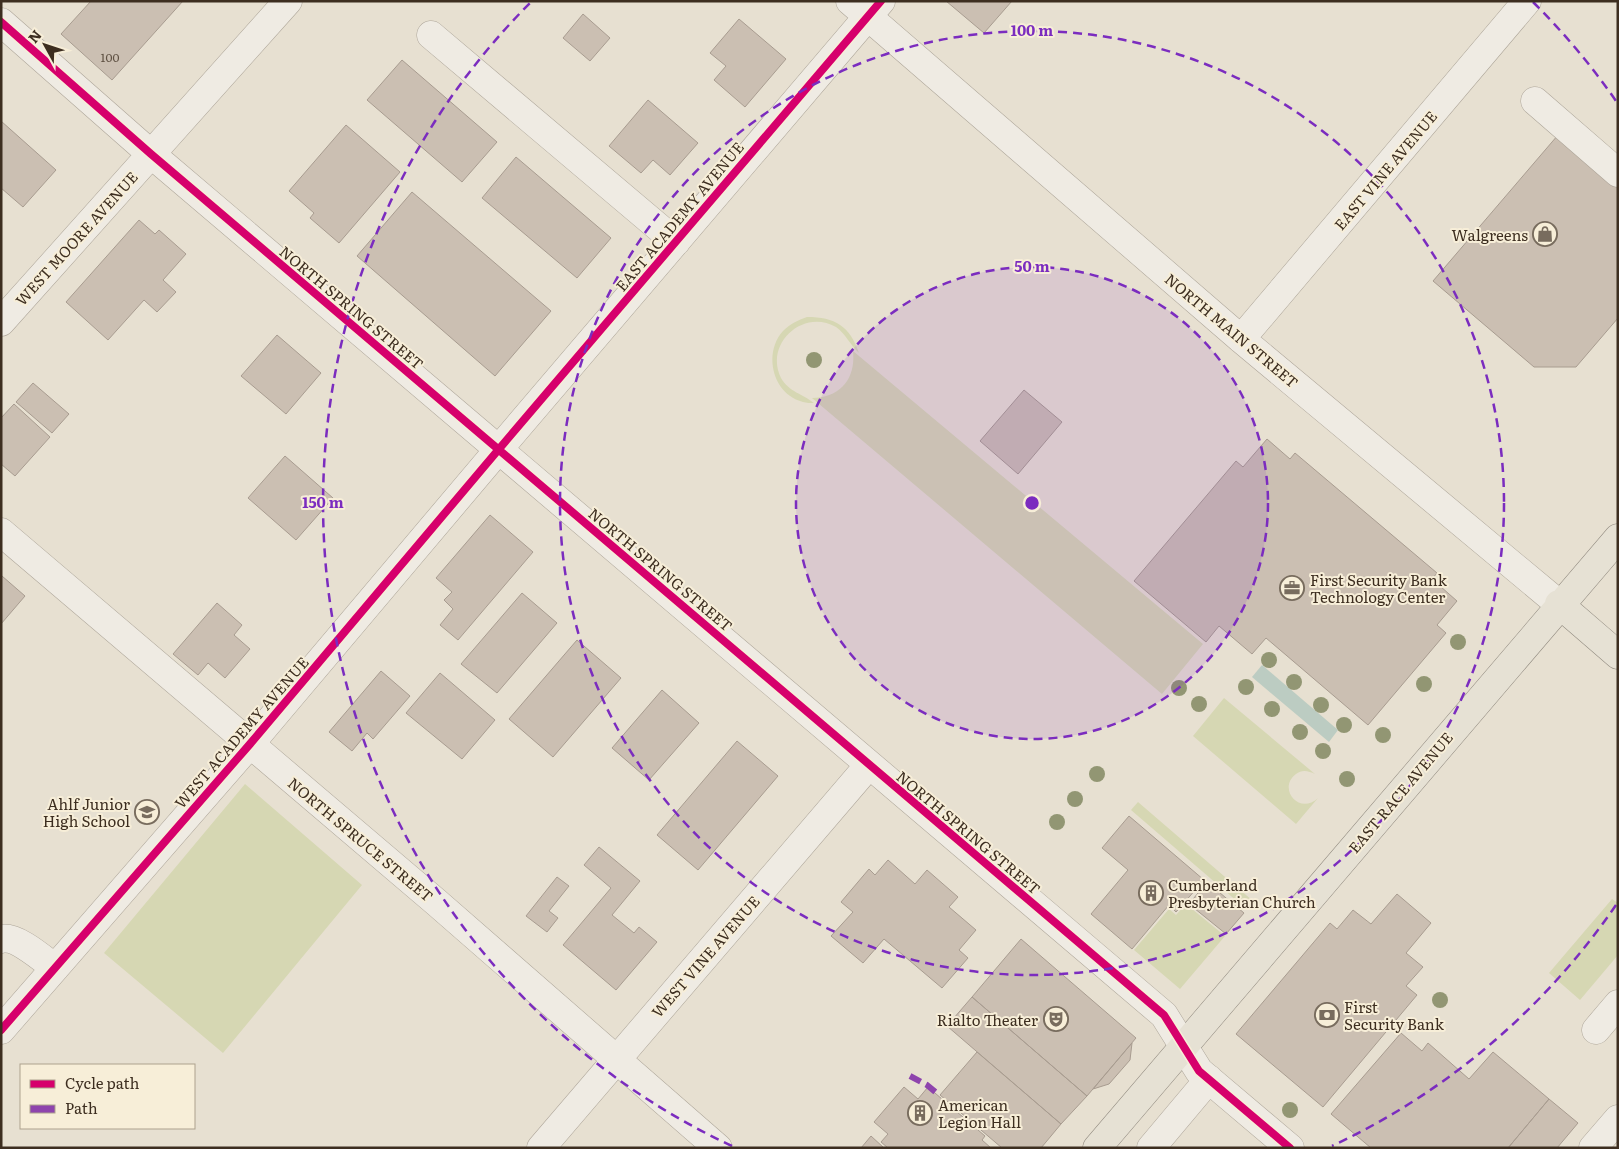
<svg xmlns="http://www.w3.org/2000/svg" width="1619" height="1149" viewBox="0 0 1619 1149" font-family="Literata,serif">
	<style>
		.green { fill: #d6d7b3 }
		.water { fill: #bcccc2 }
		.building { fill: #cbbfb2; stroke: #a89c90 }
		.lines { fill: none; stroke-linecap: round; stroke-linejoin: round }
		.minor-casing { stroke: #ada599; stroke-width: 29 }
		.major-casing { stroke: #928b80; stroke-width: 29 }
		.minor { stroke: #efebe3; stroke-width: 28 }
		.major { stroke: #e6e1d4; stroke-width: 28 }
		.quiet { stroke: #8e44ad; stroke-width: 6; stroke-dasharray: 12 6; stroke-linecap: butt }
		.cycleway-casing { stroke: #f7eed8; stroke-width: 11 }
		.cycleway { stroke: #d6006c; stroke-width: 8 }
		.tree { fill: #929673 }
		.ring { fill: none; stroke: #7b2cbf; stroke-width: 2.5; stroke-dasharray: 9 6 }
		.labels { text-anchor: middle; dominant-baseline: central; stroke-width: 4; stroke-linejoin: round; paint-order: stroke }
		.number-label { font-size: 12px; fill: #605244 }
		.street-label { font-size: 15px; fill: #3d2e20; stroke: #f7eed8 }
		.poi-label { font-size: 15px; fill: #3d2e20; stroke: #f7eed8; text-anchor: start }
		.centre { fill: #7b2cbf; stroke: #f7eed8; stroke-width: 2.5 }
		.ring-label { font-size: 15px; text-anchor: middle; font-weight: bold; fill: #7b2cbf; stroke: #f7eed8; stroke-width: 4; stroke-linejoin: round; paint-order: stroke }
	</style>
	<rect width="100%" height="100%" fill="#e7e0d1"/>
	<path class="green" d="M807 317C835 317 850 326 859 353 850 345 846 334 836 327 803 308 764 344 781 378 789 392 803 394 814 403 811 403 806 403 803 402 772 394 763 353 783 331 790 324 798 320 807 317Z
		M853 351 1203 644 1162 694 812 398C840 398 856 379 853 351Z
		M1224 698 1315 774C1309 771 1302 769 1296 774 1277 788 1299 816 1318 798L1296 824 1193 736Z
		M245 784 362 885 223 1053 104 953Z
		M1138 802 1253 901 1246 909 1131 810Z
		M1612 899 1618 903V955L1580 1000 1549 973Z
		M1186 904 1225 936 1180 989 1134 950 1169 909 1176 915Z"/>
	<path class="water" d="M1262 665 1338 730 1329 742 1252 677Z"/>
	<path class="building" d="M91 1H183L112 80 61 34Z
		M946 1H1012L984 33Z
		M583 14 610 38 590 61 563 38Z
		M739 19 786 59 745 107 714 80 726 66 710 53Z
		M402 60 497 142 462 182 367 100Z
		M648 100 698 143 670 175 653 160 641 173 609 146Z
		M1 121 56 170 23 207 1 188Z
		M346 125 400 172 339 243 310 218 314 213 289 191Z
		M1558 135 1618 187V318L1576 367H1534L1433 281Z
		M516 157 611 238 577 278 482 198Z
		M412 192 551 311 495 376 357 256Z
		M139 220 155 234 159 230 186 254 163 280 176 292 157 312 144 300 108 340 66 302Z
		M277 335 321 373 286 414 241 376Z
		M33 383 69 414 52 433 16 402Z
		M1024 390 1062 422 1018 474 980 441Z
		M14 404 50 437 15 476 1 464V418Z
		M1267 439 1290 459 1295 453 1437 573 1432 579 1457 601 1437 625 1446 633 1368 725 1266 638 1252 654 1219 626 1206 642 1134 581 1236 461 1243 467Z
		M285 456 333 498 296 540 248 498Z
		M490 515 533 552 458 640 440 625 453 609 444 600 452 592 436 578Z
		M2 576 25 596 1 624V577Z
		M522 593 557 623 497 693 461 664Z
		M217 603 242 625 234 635 250 649 225 678 208 663 198 675 173 654Z
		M577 640 621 678 553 757 509 719Z
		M381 671 410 696 373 739 367 733 352 751 329 732Z
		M440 673 495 720 462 759 406 713Z
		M662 690 699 723 649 780 612 748Z
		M737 741 778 776 698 870 657 835Z
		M1129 816 1204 880 1176 912 1169 905 1132 949 1091 914 1128 870 1102 848Z
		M599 847 640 881 612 915 634 933 639 927 657 942 616 990 563 945 611 888 584 865Z
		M888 860 915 884 927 870 958 897 949 907 976 930 959 950 968 958 942 988 884 939 863 963 831 936 853 912 841 902 869 869 875 875Z
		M557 877 569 886 549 911 558 918 547 932 526 916Z
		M1207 882 1244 913 1226 934 1189 904Z
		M1397 894 1431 923 1406 953 1423 967 1406 986 1417 995 1323 1107 1236 1034 1330 923 1337 929 1353 910 1371 924Z
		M1021 939 1136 1038 1087 1096 972 997Z
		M972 997 1087 1096 1061 1124 947 1026Z
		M1401 1033 1422 1051 1428 1043 1469 1079 1493 1052 1549 1099 1508 1148H1371L1331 1114Z
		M1132 1043 1130 1060 1109 1084 1093 1089Z
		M977 1052 1061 1124 1041 1148H1002L940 1095Z
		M904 1087 918 1099 928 1087 985 1136 982 1140 991 1148H888L881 1142 888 1134 874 1122Z
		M1549 1099 1578 1123 1557 1148H1508Z
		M871 1136 884 1148H861Z"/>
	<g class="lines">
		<defs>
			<path id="minor" d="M850 1 1241 339 1559 604
				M1 22 151 154 1164 1015 1199 1071 1290 1148
				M431 35 676 242
				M1535 101 1618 173
				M1 322 288 1
				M1241 339 1527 1
				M1 532 436 902 718 1148
				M1 939C16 935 43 959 55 968
				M1 1030 250 744 499 449 881 1
				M1596 1030 1618 1004
				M541 1148 869 765
				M1151 1148 1209 1079
				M1593 1148 1618 1119"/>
			<path id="major" d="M1559 604 1618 655
				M1097 1148 1618 538"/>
		</defs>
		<use href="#minor" class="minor-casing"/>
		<use href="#major" class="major-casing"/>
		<use href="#minor" class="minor"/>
		<use href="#major" class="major"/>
		<path class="quiet" d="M910 1076 927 1085 939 1095"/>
		<defs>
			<path id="cycleway" d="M1 22 151 154 1164 1015 1199 1071 1290 1148
				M1 1030 250 744 499 449 881 1"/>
		</defs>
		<use href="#cycleway" class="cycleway-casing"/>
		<use href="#cycleway" class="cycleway"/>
	</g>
	<g class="tree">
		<circle cx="814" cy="360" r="8"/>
		<circle cx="1458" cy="642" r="8"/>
		<circle cx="1269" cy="660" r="8"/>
		<circle cx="1294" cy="682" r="8"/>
		<circle cx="1424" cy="684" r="8"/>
		<circle cx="1246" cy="687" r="8"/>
		<circle cx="1179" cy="688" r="8"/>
		<circle cx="1199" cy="704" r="8"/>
		<circle cx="1321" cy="705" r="8"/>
		<circle cx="1272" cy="709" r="8"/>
		<circle cx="1344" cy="725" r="8"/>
		<circle cx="1300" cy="732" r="8"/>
		<circle cx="1383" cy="735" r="8"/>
		<circle cx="1323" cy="751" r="8"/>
		<circle cx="1097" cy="774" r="8"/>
		<circle cx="1347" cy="779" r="8"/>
		<circle cx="1075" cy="799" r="8"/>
		<circle cx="1057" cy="822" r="8"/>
		<circle cx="1440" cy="1000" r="8"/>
		<circle cx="1290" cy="1110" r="8"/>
	</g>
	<circle cx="1032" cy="503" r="236" fill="#7b2cbf" fill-opacity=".12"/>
	<g class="ring">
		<circle cx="1032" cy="503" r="236"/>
		<circle cx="1032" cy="503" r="472"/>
		<path d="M1616 905A709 709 0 0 1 1332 1146M732 1146A709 709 0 0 1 531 2M1533 2A709 709 0 0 1 1616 101"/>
	</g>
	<defs>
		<symbol id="shop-ring" viewBox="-11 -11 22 22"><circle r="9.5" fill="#f7eed8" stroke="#786c5e" stroke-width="1.5"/><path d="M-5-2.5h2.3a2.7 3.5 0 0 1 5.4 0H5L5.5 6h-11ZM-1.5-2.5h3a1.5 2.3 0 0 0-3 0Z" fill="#786c5e"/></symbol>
		<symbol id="office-ring" viewBox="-11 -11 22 22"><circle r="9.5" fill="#f7eed8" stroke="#786c5e" stroke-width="1.5"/><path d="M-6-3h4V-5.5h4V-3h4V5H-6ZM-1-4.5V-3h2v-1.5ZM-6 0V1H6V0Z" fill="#786c5e"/></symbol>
		<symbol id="school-ring" viewBox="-11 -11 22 22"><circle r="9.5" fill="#f7eed8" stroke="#786c5e" stroke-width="1.5"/><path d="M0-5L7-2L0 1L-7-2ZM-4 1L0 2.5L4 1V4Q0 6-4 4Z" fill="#786c5e"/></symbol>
		<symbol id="building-ring" viewBox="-11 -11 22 22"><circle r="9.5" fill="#f7eed8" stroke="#786c5e" stroke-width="1.5"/><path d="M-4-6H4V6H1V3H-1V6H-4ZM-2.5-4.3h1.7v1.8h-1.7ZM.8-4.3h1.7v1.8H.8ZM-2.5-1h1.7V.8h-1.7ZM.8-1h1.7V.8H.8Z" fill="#786c5e"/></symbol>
		<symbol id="bank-ring" viewBox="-11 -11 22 22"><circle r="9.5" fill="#f7eed8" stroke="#786c5e" stroke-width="1.5"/><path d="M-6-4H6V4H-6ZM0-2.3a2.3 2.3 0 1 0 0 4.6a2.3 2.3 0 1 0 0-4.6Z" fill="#786c5e"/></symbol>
		<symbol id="theatre-ring" viewBox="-11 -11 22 22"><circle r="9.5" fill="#f7eed8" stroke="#786c5e" stroke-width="1.5"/><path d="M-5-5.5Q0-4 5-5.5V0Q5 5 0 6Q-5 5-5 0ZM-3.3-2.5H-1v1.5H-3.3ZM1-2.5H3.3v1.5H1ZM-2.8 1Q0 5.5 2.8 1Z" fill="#786c5e"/></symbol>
	</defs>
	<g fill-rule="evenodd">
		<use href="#shop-ring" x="1531" y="220" width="28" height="28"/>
		<use href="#office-ring" x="1278" y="574" width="28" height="28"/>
		<use href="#school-ring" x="133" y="798" width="28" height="28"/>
		<use href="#building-ring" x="1137" y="879" width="28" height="28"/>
		<use href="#bank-ring" x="1313" y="1001" width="28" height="28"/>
		<use href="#theatre-ring" x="1042" y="1005" width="28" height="28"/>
		<use href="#building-ring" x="906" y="1099" width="28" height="28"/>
	</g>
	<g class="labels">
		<g class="number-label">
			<text x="110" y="57">100</text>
		</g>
		<g class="street-label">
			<text transform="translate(1385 170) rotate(-50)">EAST VINE AVENUE</text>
			<text transform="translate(679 216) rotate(-50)">EAST ACADEMY AVENUE</text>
			<text transform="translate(76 238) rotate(-48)">WEST MOORE AVENUE</text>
			<text transform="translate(352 307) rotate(40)">NORTH SPRING STREET</text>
			<text transform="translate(1232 330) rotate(40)">NORTH MAIN STREET</text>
			<text transform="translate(661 569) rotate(40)">NORTH SPRING STREET</text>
			<text transform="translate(241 732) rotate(-49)">WEST ACADEMY AVENUE</text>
			<text transform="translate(1400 792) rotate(-50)">EAST RACE AVENUE</text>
			<text transform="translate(969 832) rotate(40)">NORTH SPRING STREET</text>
			<text transform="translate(361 839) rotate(40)">NORTH SPRUCE STREET</text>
			<text transform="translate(705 956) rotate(-49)">WEST VINE AVENUE</text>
		</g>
		<g class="poi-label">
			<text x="1528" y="234" text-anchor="end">Walgreens</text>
			<text x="1310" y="579">First Security Bank<tspan x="1310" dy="17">Technology Center</tspan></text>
			<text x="130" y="803" text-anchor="end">Ahlf Junior<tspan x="130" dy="17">High School</tspan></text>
			<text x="1168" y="884">Cumberland<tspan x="1168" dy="17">Presbyterian Church</tspan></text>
			<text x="1344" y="1006">First<tspan x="1344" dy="17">Security Bank</tspan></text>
			<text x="1038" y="1019" text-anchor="end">Rialto Theater</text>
			<text x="938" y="1104">American<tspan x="938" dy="17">Legion Hall</tspan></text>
		</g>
	</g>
	<circle cx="1032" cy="503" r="8" class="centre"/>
	<g class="ring-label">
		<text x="1032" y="36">100 m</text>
		<text x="1032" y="272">50 m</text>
		<text x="323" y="508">150 m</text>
	</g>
	<rect width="1619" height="1149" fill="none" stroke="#3d2e20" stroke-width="5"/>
	<rect x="20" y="1064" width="175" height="65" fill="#f7eed8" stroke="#ada18e"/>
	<rect x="30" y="1080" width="25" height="8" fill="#d6006c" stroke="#ada18e"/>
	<text x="65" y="1089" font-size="15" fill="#3d2e20">Cycle path</text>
	<rect x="30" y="1105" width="25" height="8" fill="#8e44ad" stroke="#ada18e"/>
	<text x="65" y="1114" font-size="15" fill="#3d2e20">Path</text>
	<g transform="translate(45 45) rotate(310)" stroke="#f7eed8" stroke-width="4" paint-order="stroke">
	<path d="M0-4L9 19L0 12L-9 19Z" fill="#3d2e20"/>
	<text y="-8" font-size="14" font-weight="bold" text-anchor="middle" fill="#3d2e20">N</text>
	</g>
</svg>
